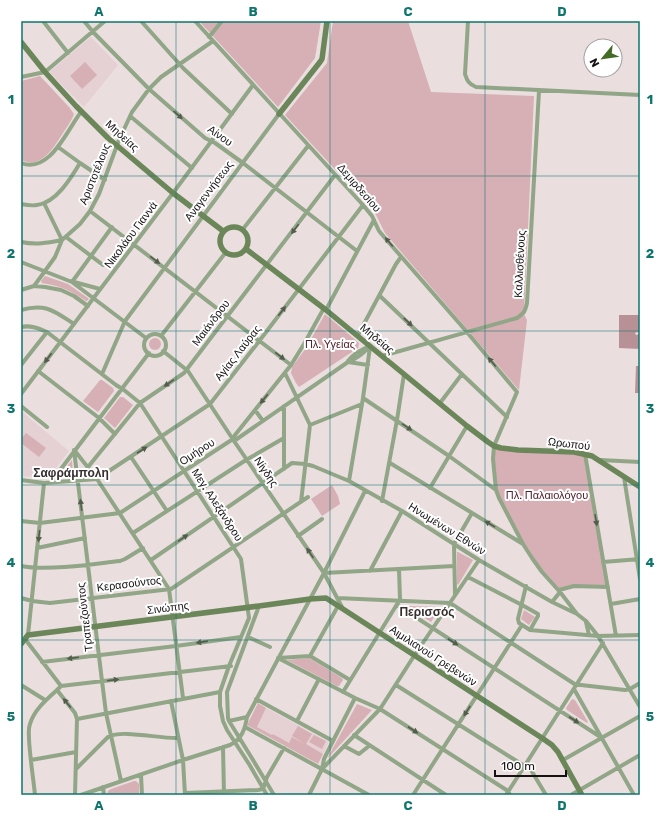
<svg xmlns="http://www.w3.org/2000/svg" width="661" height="816" viewBox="0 0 661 816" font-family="Rubik,sans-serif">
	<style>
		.built { fill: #e5d0d3 }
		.green { fill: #d6b0b5 }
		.water { fill: #b89197 }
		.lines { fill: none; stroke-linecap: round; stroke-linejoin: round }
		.street { stroke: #91a587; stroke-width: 4 }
		.secondary { stroke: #6b875a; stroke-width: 5.5 }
		.oneway { fill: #545c4d }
		.grid { fill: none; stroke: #0f766e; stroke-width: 1; stroke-opacity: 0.55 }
		.labels { text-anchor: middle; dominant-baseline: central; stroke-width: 4; stroke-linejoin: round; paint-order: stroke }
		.street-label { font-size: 11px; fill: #161213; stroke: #fff }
		.park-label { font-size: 11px; fill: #53202b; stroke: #fff }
		.neighbourhood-label { font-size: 12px; font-weight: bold; fill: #372e2f; stroke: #fff }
		.neatline { fill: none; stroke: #0f766e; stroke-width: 1.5 }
		.grid-label { font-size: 13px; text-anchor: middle; font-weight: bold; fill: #0f766e }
	</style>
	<rect width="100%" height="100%" fill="#eadedf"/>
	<path class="built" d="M91 37 118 65 84 107 49 72Z
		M21 411 69 451 48 478 21 476Z
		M266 708 329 742 323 754 293 737 289 743 273 734 272 735 257 727Z"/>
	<path class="green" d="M199 21H321L315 58 278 107Z
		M333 21H408L431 92 534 96 524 314 527 320 519 390 385 233 375 213 285 115 327 63Z
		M85 62 97 75 82 89 70 76Z
		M40 76 69 107 74 114C72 120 67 127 63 133 54 147 41 170 21 160V81Z
		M45 276 68 284 88 298 89 299 87 301H86C70 290 60 286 42 283L41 281Z
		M325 314 359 343 358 348 299 387 296 383 291 373 292 367 306 348Z
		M149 344a6 6 0 1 1 12 0a6 6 0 1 1-12 0Z
		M100 380H102L113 388 114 391 98 412 83 401Z
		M120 397H123L133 405 115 428 104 418Z
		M26 433 46 448 39 457 21 443V439Z
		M494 446 585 454 608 587 574 586 559 590 532 558 496 490Z
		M72 460 73 476 59 477Z
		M332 485 338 496 340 504 322 516 311 499Z
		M457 552H458L473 560 458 585 457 584Z
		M405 606 440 607 431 622Z
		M524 610 535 617 529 625 521 619Z
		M309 658 342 678 343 680 339 686H337L287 660Z
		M572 699 575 700 588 722 587 723 567 710 566 708Z
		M258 703 266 708 257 727 272 735 273 734 289 743 292 737 305 744 292 736 298 726 312 734 306 744 323 754 318 764 247 725Z
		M357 704 372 710 328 758V757Z
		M314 735 326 741 322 749 309 742Z
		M134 781H136L139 784V795H107L108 791 111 789Z"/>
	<path class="water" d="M619 315H640V333L637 332 635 333 636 335 640 334V349L619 348Z
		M636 366H640V393H635Z"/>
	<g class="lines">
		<path class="street" d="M43 21 68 53
			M84 21 93 32 149 89 205 138 215 143 243 163 357 251
			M141 21 183 68 232 114
			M195 21 363 205 372 216 379 231 385 238 466 331 517 392 494 446 493 459 496 490 499 498 523 544 532 558 542 572 560 592 577 614 586 621 598 636 640 707
			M468 21 465 74C467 81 469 84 476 87L640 95
			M209 37 222 21
			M21 77 45 72 105 21
			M130 116 192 168
			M58 147 80 163 105 180
			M21 163C50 174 67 130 81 112
			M44 203 62 240
			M21 204C26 205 32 206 37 205 56 203 71 178 80 163
			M90 211 291 365
			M243 229 308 146
			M66 237 103 265
			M21 242C36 245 47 243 62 240
			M21 262 72 282 146 338
			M72 282 112 227
			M74 282 100 289
			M34 286 45 271 55 257 62 240 80 224 90 211 99 194 119 140 132 112 149 89 161 77 213 41
			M21 290 34 286 45 287 61 290 74 296 88 306
			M380 296 507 417
			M21 310C46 303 54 311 74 324
			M326 310 374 220
			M21 327C30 325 38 328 47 332L116 385 124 390 140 403 241 559 249 618 229 666 220 692V706L223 721 227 730 249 764 267 795
			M144 345a11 11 0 1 1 22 0a11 11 0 1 1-22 0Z
			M358 335 396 264 401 257
			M161 336 226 252
			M163 351 188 371 234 441 324 573 343 609
			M382 356 517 318C524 313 525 312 527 303L539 91
			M348 361C353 354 362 349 370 346
			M348 362 368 365
			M21 365 47 332
			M38 371 99 418 115 434
			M285 373 310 425 301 502
			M102 374 125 321 279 114
			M21 394 173 193 253 85
			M363 398 449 456 496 490
			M440 403 462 374
			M21 406 47 427
			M284 406V469
			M255 410 263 421
			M310 425 362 404
			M234 441 348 362C356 359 364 353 370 346
			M74 450 102 681 106 713 121 781
			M75 451 97 479 169 589 183 698
			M585 454 616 636
			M131 457 167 511
			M600 460 640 462
			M390 463 523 544
			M88 467 140 403 184 373 335 175
			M624 477 640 579
			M21 480 44 483 97 479 210 404 260 340 363 205
			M349 481 363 398 370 347
			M51 482 149 353
			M430 488 467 426
			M382 501 397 420 404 374
			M21 521 40 523 120 513 233 439 235 435 291 365 304 344 324 308
			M133 533 246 460 284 438
			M298 536 322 519
			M37 548 85 538
			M151 560 292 463 305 464 313 466 349 481 402 511 479 560 552 602 575 613
			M603 562 640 559
			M21 566C36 569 50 568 64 567 83 566 102 563 120 561L125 559 143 548
			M370 571 402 511
			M324 573 454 566
			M468 577 522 605 538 614V616L530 630
			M526 586 518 619 519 623 530 630 598 636 640 635
			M559 590 574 586 608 587
			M455 594 454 544 472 513
			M21 598 32 601 50 603 171 589 308 497
			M337 598 450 603
			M552 602 560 592
			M450 603 576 685
			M611 604 640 599
			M397 605 602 738
			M259 606 227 692 228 718 229 721 253 760 274 795
			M586 622 589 635
			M28 635 44 483
			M248 637 270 647
			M25 639 61 686 57 690 75 713 77 719 75 795
			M310 656 338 606
			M278 658 355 698 380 709 508 791 510 795
			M278 658 310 656 350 680
			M42 662 176 646 241 637
			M21 685 45 700
			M396 685 531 770 546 795
			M576 685H581L625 690 630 689 640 683
			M61 686 231 666
			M574 689 634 795
			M343 692 399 601 400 599 399 569
			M256 699 333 741
			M171 701 183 760 185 795
			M77 719 220 692
			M229 721 247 717
			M297 721 319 679
			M245 727 369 795
			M354 735 446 795
			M344 746 359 754 369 746
			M223 747 224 795
			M31 760 76 752
			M563 760 640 716
			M76 769 108 737C122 729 160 739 178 738
			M322 769 380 709 414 656 479 560
			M141 775 142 795
			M103 787 104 795
			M185 793 258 790 263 789 267 777 284 748
			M35 795C33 776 30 758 29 739 29 734 28 729 30 724 34 710 46 700 57 690
			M81 795 183 760 230 745C242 739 245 729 247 717L324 573 365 491
			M309 795 322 769 324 759 333 741 355 698
			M413 795 522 625
			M506 795 603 643
			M571 795 640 755"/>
		<path class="secondary" d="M21 42 45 72 76 106 108 138 173 193 223 231
			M279 114 320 62 322 59 327 21
			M220 241a14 14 0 1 1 28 0a14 14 0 1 1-28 0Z
			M246 249 326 310 467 426 488 442 494 446 501 448 518 450 574 452 592 456 640 487
			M21 644 28 635 259 606 310 599 326 598 542 738 552 745 558 752 582 795"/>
	</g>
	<defs><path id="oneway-solid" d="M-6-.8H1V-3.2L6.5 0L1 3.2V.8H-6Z"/></defs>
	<g class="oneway">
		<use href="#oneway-solid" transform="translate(178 115) rotate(42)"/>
		<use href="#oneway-solid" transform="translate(295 229) rotate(127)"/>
		<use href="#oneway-solid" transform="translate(389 242) rotate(-130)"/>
		<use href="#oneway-solid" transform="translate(155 260) rotate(37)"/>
		<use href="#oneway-solid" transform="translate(282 311) rotate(-53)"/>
		<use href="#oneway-solid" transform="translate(408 322) rotate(43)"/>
		<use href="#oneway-solid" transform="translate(280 356) rotate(37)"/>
		<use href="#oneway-solid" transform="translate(48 358) rotate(127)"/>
		<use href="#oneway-solid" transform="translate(492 362) rotate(-130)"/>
		<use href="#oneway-solid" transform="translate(169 383) rotate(146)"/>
		<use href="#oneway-solid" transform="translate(264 399) rotate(129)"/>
		<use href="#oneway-solid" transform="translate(407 427) rotate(34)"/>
		<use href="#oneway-solid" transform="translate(142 450) rotate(-33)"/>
		<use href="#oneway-solid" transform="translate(81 505) rotate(-97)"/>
		<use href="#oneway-solid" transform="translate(596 520) rotate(81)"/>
		<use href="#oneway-solid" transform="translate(490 524) rotate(-149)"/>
		<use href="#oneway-solid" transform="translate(39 536) rotate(96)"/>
		<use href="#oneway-solid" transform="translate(183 538) rotate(-34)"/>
		<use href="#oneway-solid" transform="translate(310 553) rotate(-124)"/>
		<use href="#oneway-solid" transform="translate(202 642) rotate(172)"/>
		<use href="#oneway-solid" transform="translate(453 642) rotate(33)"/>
		<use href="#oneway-solid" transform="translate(73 658) rotate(173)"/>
		<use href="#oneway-solid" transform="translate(113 680) rotate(-7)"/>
		<use href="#oneway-solid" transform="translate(67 703) rotate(-129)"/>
		<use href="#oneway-solid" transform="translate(467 711) rotate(123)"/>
		<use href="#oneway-solid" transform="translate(574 720) rotate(33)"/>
		<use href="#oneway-solid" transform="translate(413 730) rotate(33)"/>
	</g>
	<path class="grid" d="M176 21V795M330 21V795M485 21V795M21 176H640M21 331H640M21 485H640M21 640H640"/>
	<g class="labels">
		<g class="street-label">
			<text transform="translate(122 136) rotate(42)">Μηδείας</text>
			<text transform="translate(220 136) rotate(35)">Αίνου</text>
			<text transform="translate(95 174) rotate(-68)">Αριστοτέλους</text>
			<text transform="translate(359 188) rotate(49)">Δεμιρδεσίου</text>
			<text transform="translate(209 191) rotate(-53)">Αναγεννήσεως</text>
			<text transform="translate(131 235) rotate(-53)">Νικολάου Γιαννά</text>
			<text transform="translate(520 264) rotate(-87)">Καλλισθένους</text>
			<text transform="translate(211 323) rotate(-53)">Μαιάνδρου</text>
			<text transform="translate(377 339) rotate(40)">Μηδείας</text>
			<text transform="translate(238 353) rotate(-52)">Αγίας Λαύρας</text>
			<text transform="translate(569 444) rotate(7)">Ωρωπού</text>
			<text transform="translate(197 452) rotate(-33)">Ομήρου</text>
			<text transform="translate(266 472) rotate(56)">Νίγδης</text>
			<text transform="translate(217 505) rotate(57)">Μεγ. Αλεξάνδρου</text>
			<text transform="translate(447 529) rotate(32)">Ηνωμένων Εθνών</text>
			<text transform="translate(129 584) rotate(-7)">Κερασούντος</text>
			<text transform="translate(168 608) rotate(-7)">Σινώπης</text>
			<text transform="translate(85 617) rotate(-97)">Τραπεζούντος</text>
			<text transform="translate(433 656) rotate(33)">Αιμιλιανού Γρεβενών</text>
		</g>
		<g class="park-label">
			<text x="330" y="344">Πλ. Υγείας</text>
			<text x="547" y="495">Πλ. Παλαιολόγου</text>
		</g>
		<g class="neighbourhood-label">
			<text x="71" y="473">Σαφράμπολη</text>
			<text x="427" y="612">Περισσός</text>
		</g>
	</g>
	<rect width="661" height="816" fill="none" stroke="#ffffff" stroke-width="44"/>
	<g transform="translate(603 58) rotate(241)"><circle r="19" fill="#ffffff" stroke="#a2a0a1"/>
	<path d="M0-3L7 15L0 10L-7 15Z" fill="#426b26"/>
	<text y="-6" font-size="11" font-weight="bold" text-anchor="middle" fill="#161213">N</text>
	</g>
	<path d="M495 770v6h71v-6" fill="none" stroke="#161213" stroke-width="2"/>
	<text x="501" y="770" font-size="12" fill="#161213" stroke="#ffffff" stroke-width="3" paint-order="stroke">100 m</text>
	<rect x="22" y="22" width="617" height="772" class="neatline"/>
	<g class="grid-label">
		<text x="99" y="16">A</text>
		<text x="253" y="16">B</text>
		<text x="408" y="16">C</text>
		<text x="562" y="16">D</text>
		<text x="11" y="104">1</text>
		<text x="650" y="104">1</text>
		<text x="11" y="258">2</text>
		<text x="650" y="258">2</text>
		<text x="11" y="413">3</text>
		<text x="650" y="413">3</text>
		<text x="11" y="567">4</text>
		<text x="650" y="567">4</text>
		<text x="11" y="721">5</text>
		<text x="650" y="721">5</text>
		<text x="99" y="810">A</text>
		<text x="253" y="810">B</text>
		<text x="408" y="810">C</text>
		<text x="562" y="810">D</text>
	</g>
</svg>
